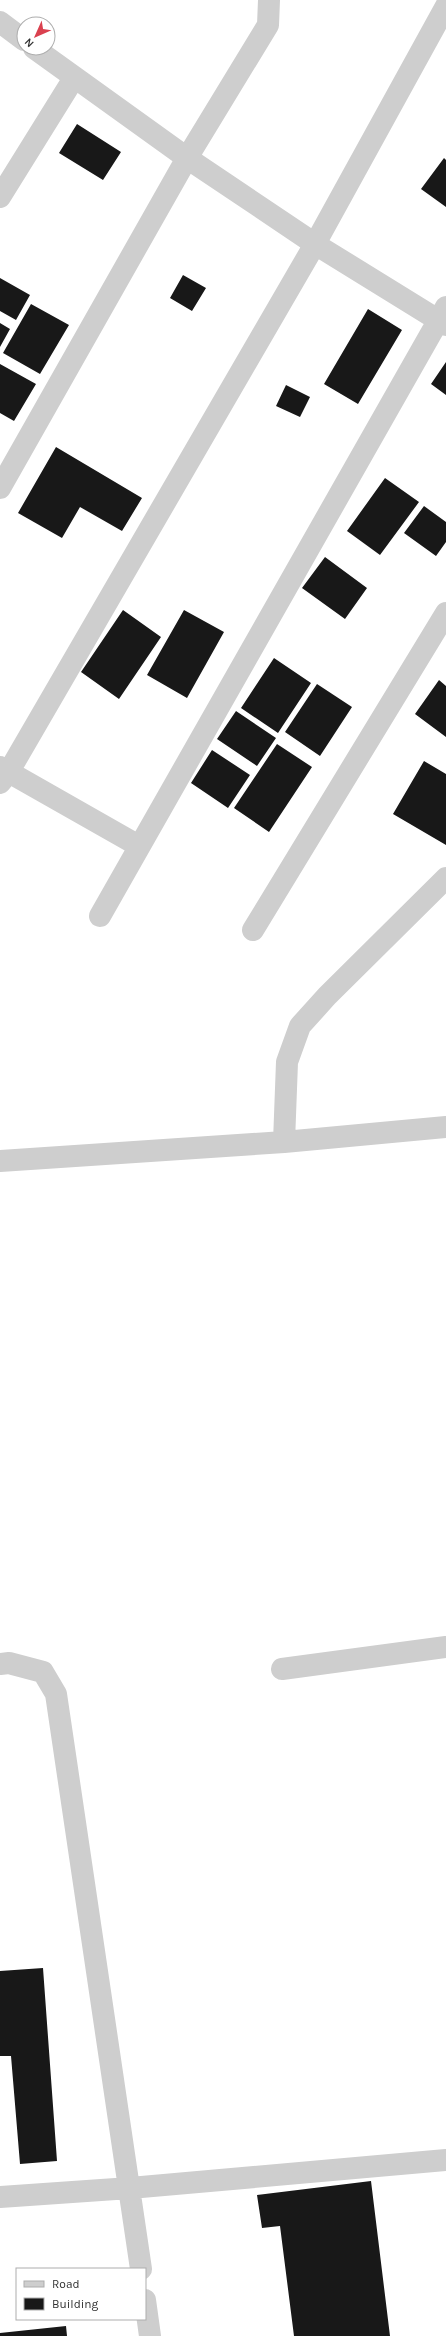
<svg xmlns="http://www.w3.org/2000/svg" width="446" height="2336" viewBox="0 0 446 2336" font-family="Karla,sans-serif">
	<style>
		.building { fill: #181818 }
		.lines { fill: none; stroke-linecap: round; stroke-linejoin: round }
		.street { stroke: #cecece; stroke-width: 22 }
	</style>
	<rect width="100%" height="100%" fill="#fff"/>
	<path class="building" d="M77 124 121 152 103 180 59 153Z
		M444 158 446 160V207L421 189Z
		M183 275 206 288 192 311 170 298Z
		M0 278 30 295 16 320 0 311Z
		M31 304 69 325 40 374 3 353Z
		M368 309 402 330 358 404 324 384Z
		M0 323 10 329 0 347Z
		M446 362V395L431 384Z
		M0 364 36 384 14 421 0 413Z
		M286 385 310 397 300 417 276 406Z
		M56 447 142 498 122 531 80 507 62 538 18 513Z
		M385 478 419 502 380 555 347 531Z
		M424 506 446 522V542L436 556 404 533Z
		M325 557 367 588 345 619 302 588Z
		M123 610 161 637 119 699 81 672Z
		M184 610 224 632 187 698 147 675Z
		M274 658 311 683 278 733 241 708Z
		M439 680 446 686V737L415 714Z
		M317 684 352 707 320 756 285 732Z
		M236 711 276 738 257 766 217 739Z
		M277 744 312 767 269 832 234 808Z
		M212 750 250 775 228 808 191 783Z
		M424 761 446 774V845L393 814Z
		M43 1968 57 2161 20 2164 11 2056H0V1971Z
		M371 2181 390 2336H294L280 2226 262 2228 257 2195Z
		M66 2326 67 2336H0V2333Z"/>
	<g class="lines">
		<path class="street" d="M0 22 24 40
			M34 48 187 158 315 244 446 325
			M0 197 74 78
			M0 488 187 158 268 25 269 0
			M0 767 139 846
			M0 783 8 773 315 244 446 6
			M100 916 446 307
			M253 930 446 613
			M284 1142 287 1062 300 1026 327 996 446 878
			M0 1161 284 1142 446 1127
			M0 1664 9 1663 43 1672 56 1694 141 2269
			M282 1669 446 1647
			M0 2197 130 2188 446 2160
			M145 2300 150 2336"/>
	</g>
	<rect x="16" y="2268" width="130" height="52" fill="#ffffff" stroke="#adadad"/>
	<rect x="24" y="2281" width="20" height="6" fill="#cecece" stroke="#adadad"/>
	<text x="52" y="2288" font-size="12" fill="#313131">Road</text>
	<rect x="24" y="2298" width="20" height="12" fill="#181818" stroke="#adadad"/>
	<text x="52" y="2308" font-size="12" fill="#313131">Building</text>
	<g transform="translate(36 36) rotate(225)"><circle r="19" fill="#ffffff" stroke="#adadad"/>
	<path d="M0-3L7 15L0 10L-7 15Z" fill="#da414f"/>
	<text y="-6" font-size="11" font-weight="bold" text-anchor="middle" fill="#313131">N</text>
	</g>
</svg>
